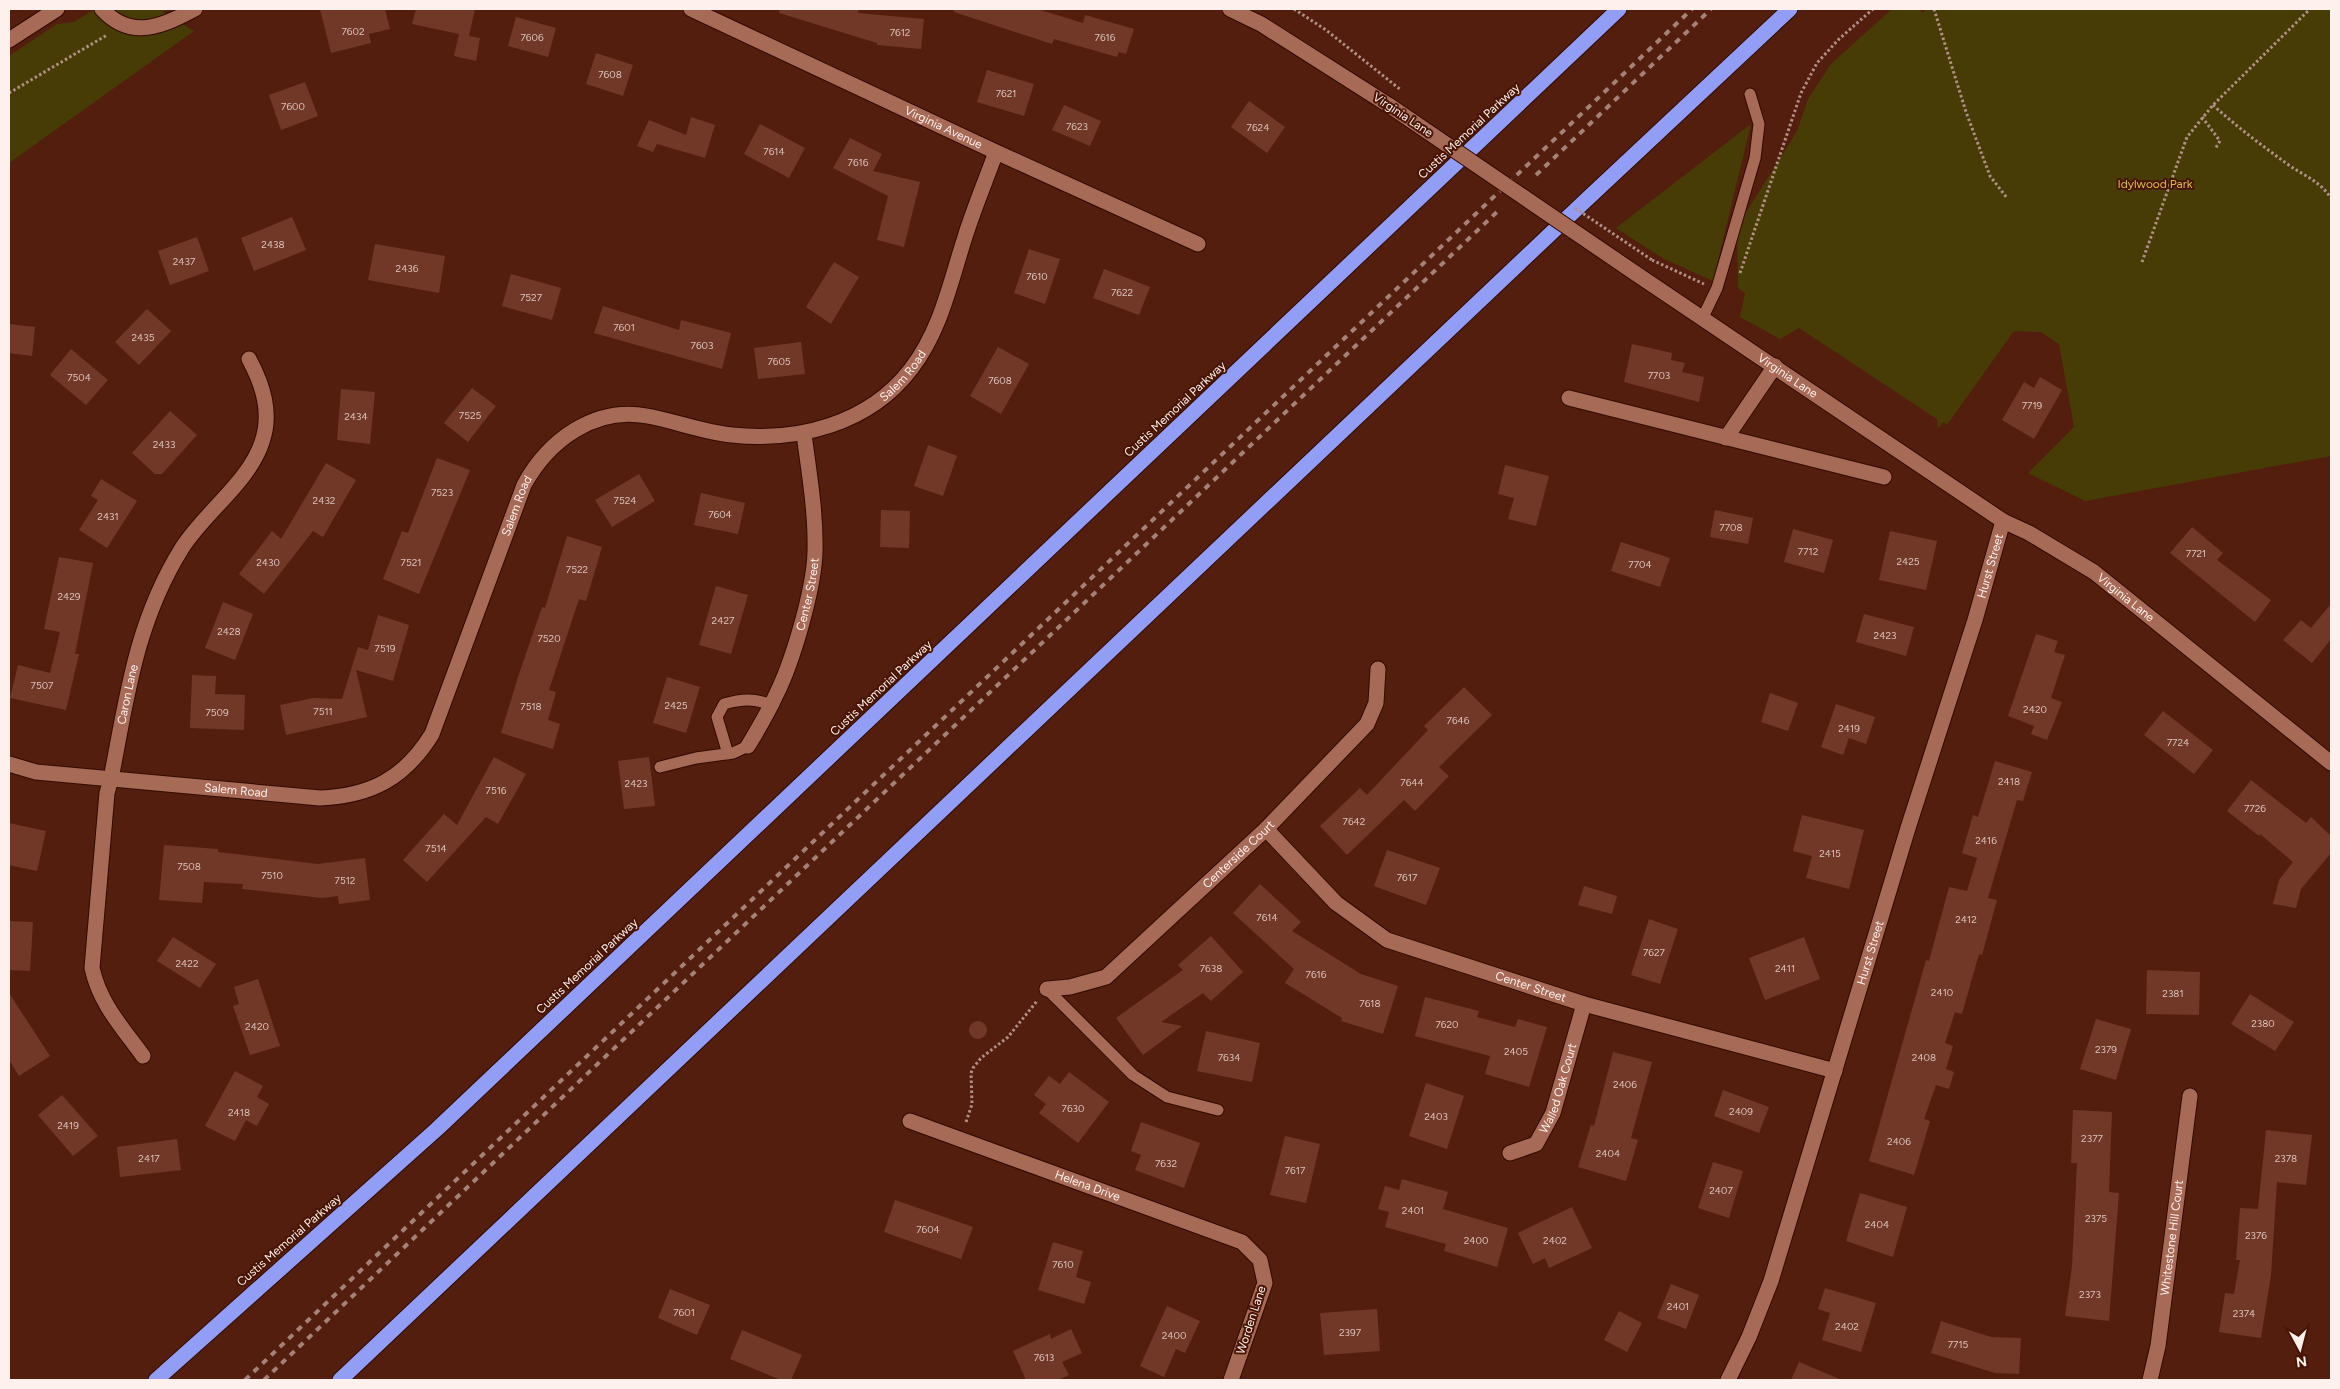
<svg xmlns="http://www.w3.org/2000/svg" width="2340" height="1389" viewBox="0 0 2340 1389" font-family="Figtree,sans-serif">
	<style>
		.green { fill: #473c06 }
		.building { fill: #713828 }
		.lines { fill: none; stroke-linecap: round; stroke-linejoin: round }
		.lane-casing { stroke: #320a01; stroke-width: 13 }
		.street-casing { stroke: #320a01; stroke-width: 17 }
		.secondary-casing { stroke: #320a01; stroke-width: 17 }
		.highway-casing { stroke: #320a01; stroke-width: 17 }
		.path { stroke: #b09086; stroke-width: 3; stroke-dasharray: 2.5 2.5; stroke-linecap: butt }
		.lane { stroke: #a76a57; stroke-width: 11 }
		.street { stroke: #a76a57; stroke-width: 15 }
		.secondary { stroke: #a76a57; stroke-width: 15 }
		.highway { stroke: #929df5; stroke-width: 15 }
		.rail { stroke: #a58278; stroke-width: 4; stroke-dasharray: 6 6; stroke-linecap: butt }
		.secondary-bridge-casing { stroke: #320a01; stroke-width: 17; stroke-linecap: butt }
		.path-bridge { stroke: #b09086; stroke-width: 3; stroke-dasharray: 2.5 2.5; stroke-linecap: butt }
		.secondary-bridge { stroke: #a76a57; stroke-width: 15 }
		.labels { text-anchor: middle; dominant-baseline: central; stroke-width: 4; stroke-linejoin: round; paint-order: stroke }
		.number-label { font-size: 10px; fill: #dbc2bb }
		.street-label { font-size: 12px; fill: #fef0ec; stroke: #481403 }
		.park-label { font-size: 12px; fill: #d7be3f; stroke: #481403 }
	</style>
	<rect width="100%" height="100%" fill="#541e0e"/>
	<path class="green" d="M95 9H168L163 12 194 31 9 163V56L57 24 74 22Z
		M1892 9H1920L1922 13 1927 9H2331V456L2085 501 2028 473 2074 427 2059 344 2041 332 2014 331 1947 425 1943 422 1938 429 1937 419 1799 328 1780 339 1740 317 1745 293 1738 288 1737 227 1797 131 1808 99 1831 64Z
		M1751 124 1713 281 1664 259 1616 228Z"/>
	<path class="building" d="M320 9H385L390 29 369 34 371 43 331 53Z
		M416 9H475L469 36 480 38 476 61 454 56 459 34 412 24Z
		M780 9H859L858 13 924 19 921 49 877 45V43L779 13Z
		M954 9H1037L1083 23 1085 15 1134 29 1126 54 1119 52 1117 57 1054 39 1052 44 954 12Z
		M516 17 556 28 548 57 508 46Z
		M596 53 633 65 623 96 586 84Z
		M987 70 1034 84 1024 116 977 102Z
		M305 82 318 116 281 130 269 95Z
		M1249 101 1285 127 1267 153 1231 127Z
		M1064 105 1101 121 1090 146 1052 130Z
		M691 117 715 125 705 158 657 144 653 152 637 146 649 120 686 135Z
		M760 124 805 148 789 178 744 154Z
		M850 138 882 154 873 171 920 182 904 247 877 240 888 196 833 168Z
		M292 217 306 250 254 271 241 238Z
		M197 237 209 271 170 285 158 251Z
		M375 244 445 256 439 293 368 280Z
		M1029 249 1060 259 1045 304 1014 293Z
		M834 262 859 277 831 324 806 307Z
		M1104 269 1150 287 1139 315 1093 298Z
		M511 274 561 288 552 320 502 306Z
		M603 306 679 330 681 320 731 333 722 369 594 333Z
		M147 309 171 331 139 365 115 342Z
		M9 324 35 327 32 356 9 353Z
		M801 342 805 374 758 379 754 348Z
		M1632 344 1672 353 1671 360 1685 363 1682 372 1704 377 1699 402 1624 382Z
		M998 347 1029 364 1001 414 970 396Z
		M71 349 108 380 86 405 50 375Z
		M2040 377 2062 390 2034 439 2002 420 2024 382 2034 388Z
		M472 388 496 406 468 442 444 423Z
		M341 389 375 392 370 444 337 440Z
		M170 411 197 435 162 474H155L132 453Z
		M928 445 957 456 943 496 914 486Z
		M437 458 470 470 419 594 383 579 402 531 408 533Z
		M326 463 356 480 323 537 313 531 264 594 239 574 272 531 281 539Z
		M1505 465 1549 476 1536 526 1508 519 1514 498 1498 494Z
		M639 474 655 501 612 527 595 500Z
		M101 479 137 501 107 548 79 530 98 500 91 496Z
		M701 493 745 503 738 534 694 525Z
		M881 510 910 511 909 548 880 547Z
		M1715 510 1753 518 1748 544 1710 537Z
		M2192 527 2223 553 2217 560 2271 600 2255 622 2170 553Z
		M1793 529 1833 540 1824 573 1784 562Z
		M1890 531 1937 541 1926 590 1879 580Z
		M567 536 602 547 586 601 579 599 549 690 556 692 548 720 560 724 553 749 501 733 518 677 542 607 545 608Z
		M1621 542 1670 558 1660 587 1611 571Z
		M59 557 93 563 75 654H79L66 710 10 698 18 665 50 673 60 632 44 629Z
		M716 586 748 595 731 654 699 645Z
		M223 602 253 614 235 660 205 648Z
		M2331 604V639L2312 663 2283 640 2301 620 2311 628Z
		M1864 614 1914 627 1906 656 1856 642Z
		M378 615 409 625 393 681 356 670 367 717 286 735 280 705 313 698 342 699 358 647 368 650Z
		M2036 634 2058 641 2054 652 2065 655 2051 698 2062 702 2047 740 2031 734 2034 726 2008 716Z
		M192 675 216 676 215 694 245 695 244 730 190 728Z
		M667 677 700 687 686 733 653 723Z
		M1464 687 1492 715 1439 767 1449 776 1415 811 1404 800 1347 855 1320 826 1360 788 1367 795 1428 730 1424 726Z
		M1770 693 1798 703 1788 731 1761 722Z
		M1836 704 1875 717 1866 744 1849 738 1843 755 1821 747Z
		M2163 711 2213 750 2194 774 2144 735Z
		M494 757 526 774 498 824 486 817 427 882 403 860 444 814 457 825Z
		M649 757 655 806 624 809 618 761Z
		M1995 761 2032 772 2023 801 2017 800 1988 898 1997 900 1982 955 1979 954 1962 1014 1955 1012 1945 1043 1953 1046 1946 1069 1954 1072 1949 1089 1936 1085 1924 1119 1930 1121 1914 1175 1869 1161 1926 960 1929 961 1949 887 1967 891 1977 858 1962 853 1973 815 1978 817Z
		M2251 780 2306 823 2311 817 2331 836V853L2301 889 2296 908 2273 904 2279 880 2293 862 2260 834 2259 836 2227 811Z
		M1802 815 1864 830 1849 889 1806 878 1812 856 1793 851Z
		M9 823 46 831 37 871 9 865Z
		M164 845 218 849V852L318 864 365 858 370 900 339 904 338 896 322 898 242 889 243 884 204 882 202 903 159 900Z
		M1387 850 1440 868 1426 905 1374 886Z
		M1260 884 1301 922 1292 931 1361 974 1398 986 1383 1034 1341 1021 1342 1018 1285 983 1294 969 1233 913Z
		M1584 886 1617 896 1612 914 1578 905Z
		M1649 919 1678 929 1660 984 1631 975Z
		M9 921 33 922 30 971 9 970Z
		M1211 936 1243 972 1211 1001 1203 993 1161 1022 1182 1026 1143 1055 1116 1018 1183 970 1178 965Z
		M173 937 216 964 200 988 157 961Z
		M1804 937 1820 979 1765 1000 1749 958Z
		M2147 970 2200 972 2199 1015 2146 1014Z
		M258 979 280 1046 250 1055 233 1006 239 1004 234 987Z
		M9 993 50 1056 19 1076 9 1060Z
		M2250 994 2294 1022 2275 1051 2231 1024Z
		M1425 997 1479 1011 1477 1017 1515 1027 1518 1019 1547 1027 1529 1087 1485 1074 1490 1056 1415 1036Z
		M2096 1019 2131 1029 2116 1080 2080 1069Z
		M969 1030a9 9 0 1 1 18 0a9 9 0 1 1-18 0Z
		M1206 1031 1260 1043 1252 1082 1197 1071Z
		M1613 1052 1652 1062 1631 1138 1638 1140 1626 1181 1578 1167 1591 1125 1594 1126Z
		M235 1071 263 1086 257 1097 269 1104 257 1126 246 1120 235 1141 205 1126Z
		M1069 1072 1109 1102 1078 1143 1039 1113 1046 1104 1034 1095 1049 1076 1060 1084Z
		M1426 1083 1464 1096 1447 1149 1409 1136Z
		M1723 1090 1769 1107 1759 1133 1714 1116Z
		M62 1095 98 1136 73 1156 38 1115Z
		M2073 1110 2112 1112 2109 1192 2119 1193 2109 1321 2065 1316 2072 1267 2077 1163H2071Z
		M1141 1122 1200 1143 1184 1188 1135 1170 1141 1155 1131 1151Z
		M2266 1130 2312 1135 2306 1185 2277 1182 2271 1275 2261 1338 2219 1332 2225 1293 2234 1294 2240 1260H2236L2240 1208 2258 1209Z
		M1285 1136 1320 1144 1306 1203 1270 1195Z
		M177 1139 181 1170 120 1177 117 1147Z
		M1713 1162 1743 1171 1729 1218 1698 1208Z
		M1402 1179 1448 1192 1443 1209 1508 1228 1497 1267 1444 1251 1446 1244 1385 1227 1389 1212 1378 1209 1385 1186 1399 1190Z
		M1860 1193 1907 1207 1893 1257 1846 1241Z
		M895 1200 973 1227 961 1259 884 1232Z
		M1572 1207 1592 1248 1549 1268 1545 1258 1533 1264 1518 1233Z
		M1053 1242 1083 1251 1076 1277 1091 1282 1084 1304 1038 1290Z
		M1671 1284 1699 1295 1686 1329 1657 1318Z
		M1825 1288 1876 1303 1861 1352 1822 1340 1830 1313 1818 1309Z
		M670 1289 710 1305 697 1335 658 1318Z
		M1167 1306 1200 1321 1185 1353 1176 1349 1164 1377 1140 1366Z
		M1377 1309 1380 1351 1324 1355 1320 1313Z
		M1619 1311 1642 1323 1627 1352 1604 1340Z
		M1941 1321 1991 1337 2021 1338 2019 1374 1995 1373 1931 1353Z
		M1071 1329 1082 1353 1062 1362 1069 1375 1058 1380H1026L1013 1351 1050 1334 1051 1339Z
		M742 1330 802 1355 791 1380H781L730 1359Z
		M1799 1362 1842 1380H1791Z"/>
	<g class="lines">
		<defs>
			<path id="lane" d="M1703 317 1717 288 1755 158 1759 124 1750 94
				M728 754 717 717 724 704C741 699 755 698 771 705
				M660 767 696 758 733 753 748 746
				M1047 989 1133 1075 1167 1097 1218 1110"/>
			<g id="street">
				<path id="s1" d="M691 9 996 152 1198 244"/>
				<path d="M1569 398 1884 477"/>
				<path d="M1726 438 1775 366"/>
				<path id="s2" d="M748 746C758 729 768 713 776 695 793 661 814 589 815 552 816 512 809 473 804 434"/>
				<path id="s3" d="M9 764 36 772 320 798C371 796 405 778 432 734L524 485C548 441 594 406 647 416 675 421 703 432 732 435 798 442 869 424 911 369 941 330 950 283 965 237 974 208 986 180 996 152"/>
				<path id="s4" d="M1266 829 1336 903 1387 940 1584 1004 1835 1071"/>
				<path id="s5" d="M1047 989 1070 987 1106 977 1266 829 1367 724 1376 703 1378 669"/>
				<path id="s6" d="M143 1056C122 1027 100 1004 92 968L107 793 111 779C127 696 136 622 182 548 205 512 249 482 262 442 272 413 263 385 249 359"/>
				<path id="s7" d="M910 1121 1242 1242 1260 1260 1265 1283 1231 1380"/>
				<path id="s8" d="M1510 1153 1536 1144 1553 1113 1584 1004"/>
				<path id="s9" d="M1728 1380 1749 1337 1771 1281 1908 828 1975 620 2003 521"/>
				<path id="s10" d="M2150 1380 2158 1346 2190 1096"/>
			</g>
			<g id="secondary">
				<path d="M102 9C131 41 163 26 195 9"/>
				<path d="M1230 9 1261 24 1390 106"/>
				<path d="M9 40 57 9"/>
				<path id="s11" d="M1635 273 2003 521 2029 533 2094 572 2331 763"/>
			</g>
			<path id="highway" d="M156 1380 437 1129 1619 9
				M340 1380 1585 201 1790 9"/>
		</defs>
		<use href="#lane" class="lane-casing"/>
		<use href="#street" class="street-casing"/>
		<use href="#secondary" class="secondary-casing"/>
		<use href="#highway" class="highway-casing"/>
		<path class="path" d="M1294 9 1326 30 1401 90
			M1934 9 1966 112 1990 176 2007 198
			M9 93 107 35
			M2213 105C2236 126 2261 145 2286 163 2302 175 2319 180 2331 198
			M2202 117 2220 141 2215 149
			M1652 260 1704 284
			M2142 262 2187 137 2213 105 2310 9
			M1740 273 1801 93 1817 63 1839 39 1873 9
			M966 1122 972 1104 971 1073 973 1068 981 1058 1008 1037 1037 1001"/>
		<use href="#lane" class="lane"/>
		<use href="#street" class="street"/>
		<use href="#secondary" class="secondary"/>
		<use href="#highway" class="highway"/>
		<path class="rail" d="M1536 175 1711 9
			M245 1380 1692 9
			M264 1380 1499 210"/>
		<defs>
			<path id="secondary-bridge" d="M1390 106 1635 273"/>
		</defs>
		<use href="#secondary-bridge" class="secondary-bridge-casing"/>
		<path class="path-bridge" d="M1575 208 1652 260"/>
		<use href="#secondary-bridge" class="secondary-bridge"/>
	</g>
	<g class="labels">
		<g class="number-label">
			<text x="353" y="31">7602</text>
			<text x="900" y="32">7612</text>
			<text x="532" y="37">7606</text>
			<text x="1105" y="37">7616</text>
			<text x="610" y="74">7608</text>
			<text x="1006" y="93">7621</text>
			<text x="293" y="106">7600</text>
			<text x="1077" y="126">7623</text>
			<text x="1258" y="127">7624</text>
			<text x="774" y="151">7614</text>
			<text x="858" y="162">7616</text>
			<text x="273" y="244">2438</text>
			<text x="184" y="261">2437</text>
			<text x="407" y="268">2436</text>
			<text x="1037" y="276">7610</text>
			<text x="1122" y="292">7622</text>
			<text x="531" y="297">7527</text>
			<text x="624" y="327">7601</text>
			<text x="143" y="337">2435</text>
			<text x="702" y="345">7603</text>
			<text x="779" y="361">7605</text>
			<text x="1659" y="375">7703</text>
			<text x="79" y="377">7504</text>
			<text x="1000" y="380">7608</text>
			<text x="2032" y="405">7719</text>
			<text x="470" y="415">7525</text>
			<text x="356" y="416">2434</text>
			<text x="164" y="444">2433</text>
			<text x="442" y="492">7523</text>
			<text x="324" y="500">2432</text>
			<text x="625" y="500">7524</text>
			<text x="720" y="514">7604</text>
			<text x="108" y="516">2431</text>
			<text x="1731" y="527">7708</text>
			<text x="1808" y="551">7712</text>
			<text x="2196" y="553">7721</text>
			<text x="1908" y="561">2425</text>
			<text x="268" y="562">2430</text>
			<text x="411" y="562">7521</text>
			<text x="1640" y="564">7704</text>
			<text x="577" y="569">7522</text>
			<text x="69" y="596">2429</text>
			<text x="723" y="620">2427</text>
			<text x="229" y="631">2428</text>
			<text x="1885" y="635">2423</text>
			<text x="549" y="638">7520</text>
			<text x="385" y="648">7519</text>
			<text x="42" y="685">7507</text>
			<text x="676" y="705">2425</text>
			<text x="531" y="706">7518</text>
			<text x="2035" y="709">2420</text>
			<text x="323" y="711">7511</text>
			<text x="217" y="712">7509</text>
			<text x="1458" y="720">7646</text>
			<text x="1849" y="728">2419</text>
			<text x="2178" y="742">7724</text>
			<text x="2009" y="781">2418</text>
			<text x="1412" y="782">7644</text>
			<text x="636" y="783">2423</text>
			<text x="496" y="790">7516</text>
			<text x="2255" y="808">7726</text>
			<text x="1354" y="821">7642</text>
			<text x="1986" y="840">2416</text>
			<text x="436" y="848">7514</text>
			<text x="1830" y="853">2415</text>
			<text x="189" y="866">7508</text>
			<text x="272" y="875">7510</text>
			<text x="1407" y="877">7617</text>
			<text x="345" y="880">7512</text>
			<text x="1267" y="917">7614</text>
			<text x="1966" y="919">2412</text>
			<text x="1654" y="952">7627</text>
			<text x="187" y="963">2422</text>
			<text x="1211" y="968">7638</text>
			<text x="1785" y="968">2411</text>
			<text x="1316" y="974">7616</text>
			<text x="1942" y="992">2410</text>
			<text x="2173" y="993">2381</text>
			<text x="1370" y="1003">7618</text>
			<text x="2263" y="1023">2380</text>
			<text x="1447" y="1024">7620</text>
			<text x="257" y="1026">2420</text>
			<text x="2106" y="1049">2379</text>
			<text x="1516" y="1051">2405</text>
			<text x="1229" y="1057">7634</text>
			<text x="1924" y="1057">2408</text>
			<text x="1625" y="1084">2406</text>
			<text x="1073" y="1108">7630</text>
			<text x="1741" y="1111">2409</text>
			<text x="239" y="1112">2418</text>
			<text x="1436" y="1116">2403</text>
			<text x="68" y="1125">2419</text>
			<text x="2092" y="1138">2377</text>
			<text x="1899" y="1141">2406</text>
			<text x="1608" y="1153">2404</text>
			<text x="149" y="1158">2417</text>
			<text x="2286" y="1158">2378</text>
			<text x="1166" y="1163">7632</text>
			<text x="1295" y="1170">7617</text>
			<text x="1721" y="1190">2407</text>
			<text x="1413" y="1210">2401</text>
			<text x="2096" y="1218">2375</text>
			<text x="1877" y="1224">2404</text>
			<text x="928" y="1229">7604</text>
			<text x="2256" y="1235">2376</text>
			<text x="1476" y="1240">2400</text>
			<text x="1555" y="1240">2402</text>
			<text x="1063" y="1264">7610</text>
			<text x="2090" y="1294">2373</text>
			<text x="1678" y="1306">2401</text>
			<text x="684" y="1312">7601</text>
			<text x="2244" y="1313">2374</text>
			<text x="1847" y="1326">2402</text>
			<text x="1350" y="1332">2397</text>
			<text x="1174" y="1335">2400</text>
			<text x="1958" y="1344">7715</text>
			<text x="1044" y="1357">7613</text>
		</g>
		<g class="street-label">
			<text transform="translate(1403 115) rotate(34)">Virginia Lane</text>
			<text stroke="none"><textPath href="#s1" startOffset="279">Virginia Avenue</textPath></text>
			<text transform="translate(1469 131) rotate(-43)">Custis Memorial Parkway</text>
			<text stroke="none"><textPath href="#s3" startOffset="1141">Salem Road</textPath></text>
			<text stroke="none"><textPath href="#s11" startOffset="184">Virginia Lane</textPath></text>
			<text transform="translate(1175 409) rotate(-43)">Custis Memorial Parkway</text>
			<text stroke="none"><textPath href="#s3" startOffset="692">Salem Road</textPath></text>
			<text stroke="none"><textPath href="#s9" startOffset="856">Hurst Street</textPath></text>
			<text stroke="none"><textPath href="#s2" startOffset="164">Center Street</textPath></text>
			<text stroke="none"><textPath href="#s11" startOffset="589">Virginia Lane</textPath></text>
			<text transform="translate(881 688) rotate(-43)">Custis Memorial Parkway</text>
			<text stroke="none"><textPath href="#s6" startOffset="379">Caron Lane</textPath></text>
			<text stroke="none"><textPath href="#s3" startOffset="229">Salem Road</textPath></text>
			<text stroke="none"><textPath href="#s5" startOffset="241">Centerside Court</textPath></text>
			<text stroke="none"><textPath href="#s9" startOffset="451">Hurst Street</textPath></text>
			<text transform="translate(587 966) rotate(-43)">Custis Memorial Parkway</text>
			<text stroke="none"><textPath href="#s4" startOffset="316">Center Street</textPath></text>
			<text stroke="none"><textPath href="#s8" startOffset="88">Walled Oak Court</textPath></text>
			<text stroke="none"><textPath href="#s7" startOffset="189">Helena Drive</textPath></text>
			<text stroke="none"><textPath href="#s10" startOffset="144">Whitestone Hill Court</textPath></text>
			<text transform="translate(289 1240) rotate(-41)">Custis Memorial Parkway</text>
			<text transform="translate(1251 1320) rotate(-72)">Worden Lane</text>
		</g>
		<g class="park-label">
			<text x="2155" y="184">Idylwood Park</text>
		</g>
	</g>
	<rect width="2340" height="1389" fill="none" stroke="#fef0ec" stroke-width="20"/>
	<g transform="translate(2300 1349) rotate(173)" stroke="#481403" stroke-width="4" paint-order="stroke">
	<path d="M0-4L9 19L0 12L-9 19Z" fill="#fef0ec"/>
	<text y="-8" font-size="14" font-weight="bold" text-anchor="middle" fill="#fef0ec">N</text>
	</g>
</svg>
